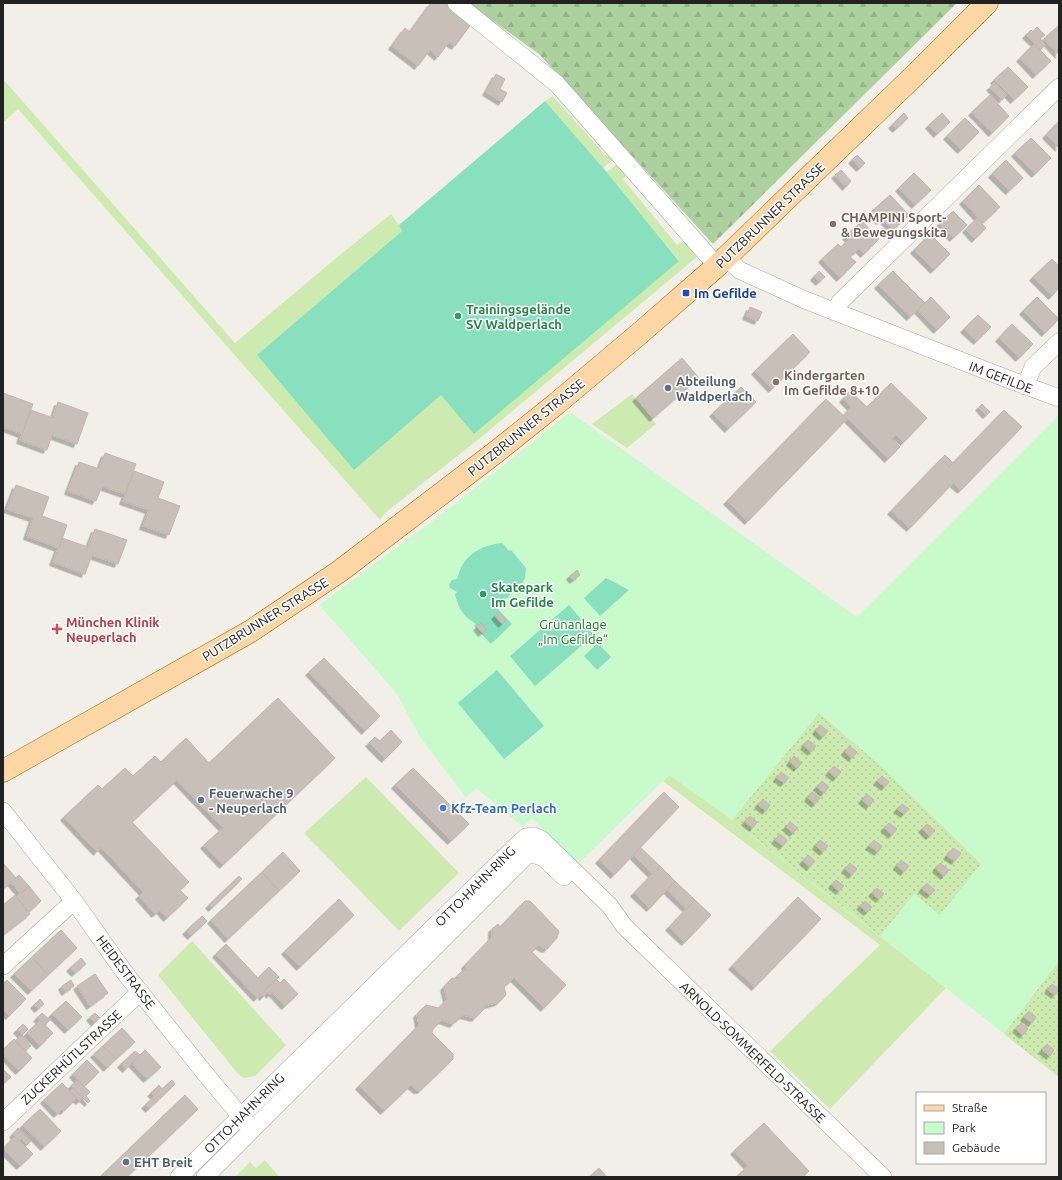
<svg xmlns="http://www.w3.org/2000/svg" width="1062" height="1180" viewBox="0 0 1062 1180" font-family="Ubuntu,sans-serif">
	<style>
		.grass { fill: #cdebb0 }
		.forest { fill: url(#forest-firs) }
		.park { fill: #c8facc }
		.garden { fill: url(#garden-dots) }
		.pitch { fill: #88e0be }
		.building { fill: #c7bfb8; stroke: #c4b6ab; filter: url(#shadow) }
		.lines { fill: none; stroke-linecap: round; stroke-linejoin: round }
		.minor-casing { stroke: #a9a9a9; stroke-width: 18 }
		.major-casing { stroke: #a06b00; stroke-width: 23 }
		.minor { stroke: #fff; stroke-width: 17 }
		.major { stroke: #fcd6a4; stroke-width: 22 }
		.education-dot { fill: #8d6e63; stroke: #fff; stroke-width: 1.5 }
		.transit-dot { fill: #1a4fb4; stroke: #fff; stroke-width: 1.5 }
		.leisure-dot { fill: #2e9e5b; stroke: #fff; stroke-width: 1.5 }
		.service-dot { fill: #5c6f8a; stroke: #fff; stroke-width: 1.5 }
		.health-dot { fill: #e0444e; stroke: #fff; stroke-width: 1.5 }
		.shop-dot { fill: #3f7fe0; stroke: #fff; stroke-width: 1.5 }
		.labels { text-anchor: middle; dominant-baseline: central; stroke-width: 3; stroke-linejoin: round; paint-order: stroke }
		.street-label { font-size: 13px; fill: #222; stroke: #fff }
		.education-label { font-size: 13px; font-weight: bold; fill: #785e54; stroke: #fff; text-anchor: start }
		.transit-label { font-size: 13px; font-weight: bold; fill: #164399; stroke: #fff; text-anchor: start }
		.leisure-label { font-size: 13px; font-weight: bold; fill: #27864d; stroke: #fff; text-anchor: start }
		.service-label { font-size: 13px; font-weight: bold; fill: #4e5e75; stroke: #fff; text-anchor: start }
		.health-label { font-size: 13px; font-weight: bold; fill: #be3a42; stroke: #fff; text-anchor: start }
		.park-label { font-size: 13px; fill: #0c8416; stroke: #fff }
		.shop-label { font-size: 13px; font-weight: bold; fill: #366cbe; stroke: #fff; text-anchor: start }
	</style>
	<defs>
		<pattern id="forest-firs" width="22" height="20" patternUnits="userSpaceOnUse"><rect width="22" height="20" fill="#add19e"/><path d="M5 1l3.5 6h-7zM16 11l3.5 6h-7z" fill="#95b388"/></pattern>
		<pattern id="garden-dots" width="8" height="8" patternUnits="userSpaceOnUse"><rect width="8" height="8" fill="#cdebb0"/><path d="M2 2h.1M6 6h.1" fill="none" stroke="#b0c997" stroke-width="1.8" stroke-linecap="round"/></pattern>
		<filter id="shadow"><feDropShadow dx="-3.5" dy="3.5" stdDeviation="0" flood-color="#0004"/></filter>
	</defs>
	<rect width="100%" height="100%" fill="#f2efe9"/>
	<path class="grass" d="M3 79 235 343 341 254 391 214 399 225 402 231 257 355 441 395 679 260 606 172 620 162 629 173 623 179 677 245 684 240 697 257 479 439 385 513 380 520 18 109 3 123Z
		M553 96 606 156 611 151 616 157 603 168 545 101Z
		M632 394 656 424 627 448 592 424Z
		M707 747 733 821 946 988 830 1109 770 1051 880 945 663 781 669 775Z
		M366 777 459 873 399 931 304 833Z
		M192 941 286 1045 255 1076 244 1078 238 1074 158 975Z
		M265 1160 279 1177H235L250 1162 256 1168Z"/>
	<path class="forest" d="M468 3H957L713 244 539 54Z"/>
	<path class="park" d="M570 412 857 617 1059 415V1077L732 820 669 775 578 864 532 818 523 827 476 788 466 798 420 737 397 694 351 641 319 605 446 511Z"/>
	<path class="garden" d="M819 713 882 767 981 864 940 915 914 894 880 936 732 820Z
		M1059 961V1077L1004 1034Z"/>
	<path class="pitch" d="M545 101 604 169 679 261 474 434 441 395 354 470 257 355 402 231 399 225Z
		M502 543 505 546 509 551 511 550 526 568 525 578 521 586C514 589 512 590 508 598L498 601 494 605 512 624 491 644 474 626 476 624C462 615 460 610 455 595L457 592 450 588 449 585 452 580 457 579C459 574 460 568 463 564 471 551 487 544 502 543Z
		M606 578 629 590 600 616 584 598Z
		M569 605 594 635 535 686 510 656Z
		M598 643 611 657 597 670 584 656Z
		M497 670 544 726 504 759 458 703Z"/>
	<path class="building" d="M431 3H445L472 23 455 46 449 42 438 57 430 50 418 66 392 46 405 28 410 32Z
		M1059 25V55L1044 39Z
		M1037 27 1045 35 1040 39 1046 45 1041 49 1026 35 1031 30 1033 32Z
		M1034 44 1051 61 1036 75 1020 58Z
		M1008 67 1028 87 1014 100 994 80Z
		M496 74 505 79 500 89 507 93 502 102 486 92Z
		M995 83 1006 95 1002 100 990 87Z
		M990 95 1009 116 992 133 972 112Z
		M904 113 908 118 896 129 892 125Z
		M942 113 950 122 937 134 929 125Z
		M965 118 979 132 961 150 947 136Z
		M1059 121V148L1046 135Z
		M1031 138 1051 158 1035 174 1015 153Z
		M857 155 865 163 860 168 852 160Z
		M1006 160 1023 178 1009 191 992 174Z
		M841 170 851 181 846 187 835 175Z
		M914 173 931 190 915 205 899 188Z
		M979 185 1000 207 983 223 963 201Z
		M890 195 909 215 893 230 883 219 880 221 871 212Z
		M953 211 967 225 953 238 939 224Z
		M977 218 986 228 975 239 966 229Z
		M862 221 879 239 864 254 859 249 850 257 856 262 840 278 822 259 838 244 841 247 849 239 846 236Z
		M930 234 950 254 934 270 914 250Z
		M1052 259 1059 266V288L1052 296 1033 277Z
		M819 271 825 277 819 282 814 277Z
		M893 271 925 303 910 317 878 285Z
		M931 297 950 317 937 330 918 310Z
		M1037 297 1059 319 1045 333 1023 311Z
		M750 307 762 312 758 321 746 316Z
		M978 315 991 327 977 341 964 329Z
		M1012 324 1033 344 1019 358 999 338Z
		M793 334 810 352 772 389 755 371Z
		M682 358 699 378 653 418 636 398Z
		M891 383 927 418 904 442 896 435 892 439 900 447 888 459 844 415 851 407 843 399 850 391 867 407Z
		M741 387 756 402 728 429 713 413Z
		M3 393 33 404 22 434 3 427Z
		M826 399 847 419 748 521 727 501Z
		M58 402 88 413 77 444 52 435 47 450 20 440 31 410 53 418Z
		M982 404 990 412 986 415 979 407Z
		M1004 410 1022 427 961 490 953 483 910 528 891 511 941 459 949 467Z
		M105 453 136 464 125 494 102 486 96 501 68 491 79 462 99 469Z
		M945 455 953 463 949 467 941 459Z
		M134 471 164 482 158 498 180 506 169 535 143 526 149 510 123 501Z
		M16 485 49 497 42 516 67 525 59 548 27 536 33 518 7 509Z
		M95 529 127 540 118 564 92 555 85 574 53 562 62 538 88 547Z
		M577 570 580 575 573 580 570 576Z
		M499 612 506 620 502 624 495 616Z
		M481 623 487 629 482 633 477 627Z
		M324 658 380 716 365 731 309 672Z
		M278 698 335 758 223 865 204 845 223 828 177 780 132 822 189 882 180 890 188 898 167 918 160 910 155 914 139 896 143 892 101 847 97 852 64 817 98 785 102 789 125 768 133 776 155 756 161 762 186 738 209 763Z
		M820 725 828 731 823 737 816 731Z
		M391 730 402 742 385 759 369 743 375 737 380 741Z
		M808 740 816 746 811 752 804 746Z
		M849 746 857 752 852 758 845 752Z
		M794 756 802 763 797 768 790 762Z
		M834 766 841 772 836 778 829 772Z
		M413 768 469 824 451 841 395 785Z
		M781 772 789 778 784 783 777 778Z
		M882 776 889 782 885 787 877 781Z
		M822 781 829 787 824 793 817 787Z
		M664 792 679 807 614 875 599 860Z
		M812 792 820 798 815 804 808 798Z
		M867 794 874 800 869 806 862 800Z
		M763 799 770 805 766 811 758 805Z
		M902 804 909 809 904 814 897 809Z
		M750 816 757 822 753 828 745 822Z
		M790 822 798 828 793 833 786 827Z
		M889 823 897 829 892 835 884 828Z
		M927 824 935 831 929 836 922 829Z
		M780 834 787 840 783 846 775 840Z
		M820 840 828 846 823 852 816 846Z
		M874 840 882 846 878 852 869 846Z
		M640 847 660 866 652 874 633 855Z
		M953 848 961 853 955 861 947 856Z
		M283 852 300 871 279 891 262 872Z
		M808 855 815 861 810 867 803 861Z
		M901 860 909 866 904 872 897 866Z
		M3 863 16 878 3 889Z
		M850 863 857 869 852 875 845 869Z
		M940 863 949 870 944 876 936 869Z
		M660 866 675 881 650 908 634 893Z
		M262 872 279 891 228 939 211 920Z
		M19 875 29 886 21 894 11 882Z
		M239 876 242 879 212 908 209 905Z
		M836 880 844 886 839 891 832 885Z
		M675 881 695 900 687 909 667 890Z
		M927 883 935 890 930 895 922 889Z
		M29 886 41 901 29 912 16 897Z
		M877 888 884 894 879 899 872 893Z
		M15 895 30 914 3 935V905Z
		M798 897 821 919 755 987 732 966Z
		M339 899 354 915 300 967 285 951Z
		M695 900 711 915 685 942 669 927Z
		M525 901H530L559 931 557 938 547 949 543 948 539 945 532 952 566 985 544 1008 514 978 504 987 506 995 499 1002 484 1006V1009L475 1018 463 1015 453 1024 442 1020 433 1029 432 1033 453 1054V1059L421 1090H417L411 1085 384 1111 359 1086 419 1025 417 1014 426 1005 439 1008 447 999 444 987 452 978 459 979 458 975 463 970 467 971 465 965 492 937V929L498 924 500 927Z
		M865 901 872 907 867 912 860 906Z
		M202 916 207 921 191 936 186 931Z
		M61 930 77 948 48 975 32 957Z
		M226 944 258 978 269 967 279 977 257 998 216 954Z
		M32 957 48 975 31 991 14 974Z
		M81 958 86 964 75 973 70 968Z
		M95 974 108 993 90 1006 77 986Z
		M276 979 280 983 284 979 298 994 285 1006 272 992 270 995 268 992 263 997 261 994Z
		M7 980 26 999 9 1016 3 1010V984Z
		M71 980 74 986 65 992 62 986Z
		M1052 984 1059 989 1055 995 1048 990Z
		M40 999 44 1004 38 1009 34 1005Z
		M66 1001 82 1017 68 1030 52 1014Z
		M1029 1011 1036 1017 1032 1023 1024 1017Z
		M42 1013 50 1020 45 1025 37 1018Z
		M95 1013 100 1018 95 1023 90 1017Z
		M40 1020 53 1033 40 1046 27 1033Z
		M1021 1023 1028 1029 1023 1035 1016 1029Z
		M23 1024 28 1029 22 1035 17 1030Z
		M122 1028 135 1042 116 1059 103 1046Z
		M22 1035 31 1046 25 1051 15 1041Z
		M14 1039 32 1058 19 1071 3 1054V1050Z
		M1047 1044 1054 1050 1050 1056 1042 1050Z
		M103 1046 116 1059 107 1068 94 1054Z
		M145 1050 161 1067 147 1079 132 1063Z
		M135 1051 140 1055 126 1069 121 1064Z
		M87 1060 99 1072 84 1087 73 1074Z
		M3 1069 11 1077 3 1084Z
		M77 1080 79 1083 80 1082 90 1092 86 1096 90 1101 88 1103 71 1086Z
		M172 1080 175 1084 149 1109 145 1105 155 1096 151 1093 159 1085 162 1089Z
		M62 1083 77 1098 64 1111 62 1110 57 1114 44 1100Z
		M73 1088 83 1098 79 1101 70 1091Z
		M185 1095 198 1109 127 1177H100Z
		M40 1109 61 1131 44 1147 23 1125Z
		M764 1123 809 1171 803 1177H736L748 1166 734 1151Z
		M18 1128 31 1141 27 1145 21 1139 19 1141 13 1134Z
		M15 1136 33 1154 20 1166 3 1149Z
		M599 1168 607 1177H589Z"/>
	<g class="lines">
		<defs>
			<path id="minor" d="M456 3 557 84 717 266
				M726 257 739 270 805 300 1013 381 1059 398
				M835 312 840 302 1059 87
				M1025 386 1033 367 1059 342
				M3 811 74 901 122 969 140 992 203 1071 248 1125
				M527 855 533 854 544 858 564 877
				M3 966 74 901
				M3 1122 140 992
				M179 1177 518 844 526 837 534 836 541 839 610 906 624 926 883 1177
				M205 1177 527 855 528 850 527 845 522 844H518"/>
			<path id="major" d="M3 771 251 631 340 571 496 452 556 404 639 334 717 266 916 74 987 3"/>
		</defs>
		<use href="#minor" class="minor-casing"/>
		<use href="#major" class="major-casing"/>
		<use href="#minor" class="minor"/>
		<use href="#major" class="major"/>
	</g>
	<g class="education-dot">
		<circle cx="833" cy="224" r="4"/>
		<circle cx="776" cy="382" r="4"/>
	</g>
	<rect class="transit-dot" x="682" y="289" width="8" height="8" rx="2"/>
	<g class="leisure-dot">
		<circle cx="458" cy="316" r="4"/>
		<circle cx="483" cy="594" r="4"/>
	</g>
	<g class="service-dot">
		<circle cx="668" cy="388" r="4"/>
		<circle cx="201" cy="800" r="4"/>
		<circle cx="126" cy="1162" r="4"/>
	</g>
	<path class="health-dot" d="M55 623h4v4h4v4h-4v4h-4v-4h-4v-4h4z"/>
	<circle class="shop-dot" cx="443" cy="808" r="4"/>
	<g class="labels">
		<g class="street-label">
			<text transform="translate(770 215) rotate(-44)">PUTZBRUNNER STRASSE</text>
			<text transform="translate(1001 377) rotate(21)">IM GEFILDE</text>
			<text transform="translate(526 427) rotate(-39)">PUTZBRUNNER STRASSE</text>
			<text transform="translate(265 619) rotate(-32)">PUTZBRUNNER STRASSE</text>
			<text transform="translate(475 886) rotate(-45)">OTTO-HAHN-RING</text>
			<text transform="translate(126 972) rotate(53)">HEIDESTRASSE</text>
			<text transform="translate(753 1052) rotate(44)">ARNOLD-SOMMERFELD-STRASSE</text>
			<text transform="translate(71 1057) rotate(-43)">ZUCKERHÜTLSTRASSE</text>
			<text transform="translate(244 1113) rotate(-45)">OTTO-HAHN-RING</text>
		</g>
		<g class="education-label">
			<text x="841" y="217">CHAMPINI Sport-<tspan x="841" dy="15">&amp; Bewegungskita</tspan></text>
			<text x="784" y="375">Kindergarten<tspan x="784" dy="15">Im Gefilde 8+10</tspan></text>
		</g>
		<g class="transit-label">
			<text x="694" y="293">Im Gefilde</text>
		</g>
		<g class="leisure-label">
			<text x="466" y="309">Trainingsgelände<tspan x="466" dy="15">SV Waldperlach</tspan></text>
			<text x="491" y="587">Skatepark<tspan x="491" dy="15">Im Gefilde</tspan></text>
		</g>
		<g class="service-label">
			<text x="676" y="381">Abteilung<tspan x="676" dy="15">Waldperlach</tspan></text>
			<text x="209" y="793">Feuerwache 9<tspan x="209" dy="15">- Neuperlach</tspan></text>
			<text x="134" y="1162">EHT Breit</text>
		</g>
		<g class="health-label">
			<text x="66" y="622">München Klinik<tspan x="66" dy="15">Neuperlach</tspan></text>
		</g>
		<g class="park-label">
			<text x="573" y="624">Grünanlage<tspan x="573" dy="15">„Im Gefilde“</tspan></text>
		</g>
		<g class="shop-label">
			<text x="451" y="808">Kfz-Team Perlach</text>
		</g>
	</g>
	<rect width="1062" height="1180" fill="none" stroke="#222222" stroke-width="8"/>
	<rect x="916" y="1092" width="130" height="72" fill="#ffffff" stroke="#a7a7a7"/>
	<rect x="924" y="1105" width="20" height="6" fill="#fcd6a4" stroke="#a7a7a7"/>
	<text x="952" y="1112" font-size="12" fill="#222222">Straße</text>
	<rect x="924" y="1122" width="20" height="12" fill="#c8facc" stroke="#a7a7a7"/>
	<text x="952" y="1132" font-size="12" fill="#222222">Park</text>
	<rect x="924" y="1142" width="20" height="12" fill="#c7bfb8" stroke="#a7a7a7"/>
	<text x="952" y="1152" font-size="12" fill="#222222">Gebäude</text>
</svg>
